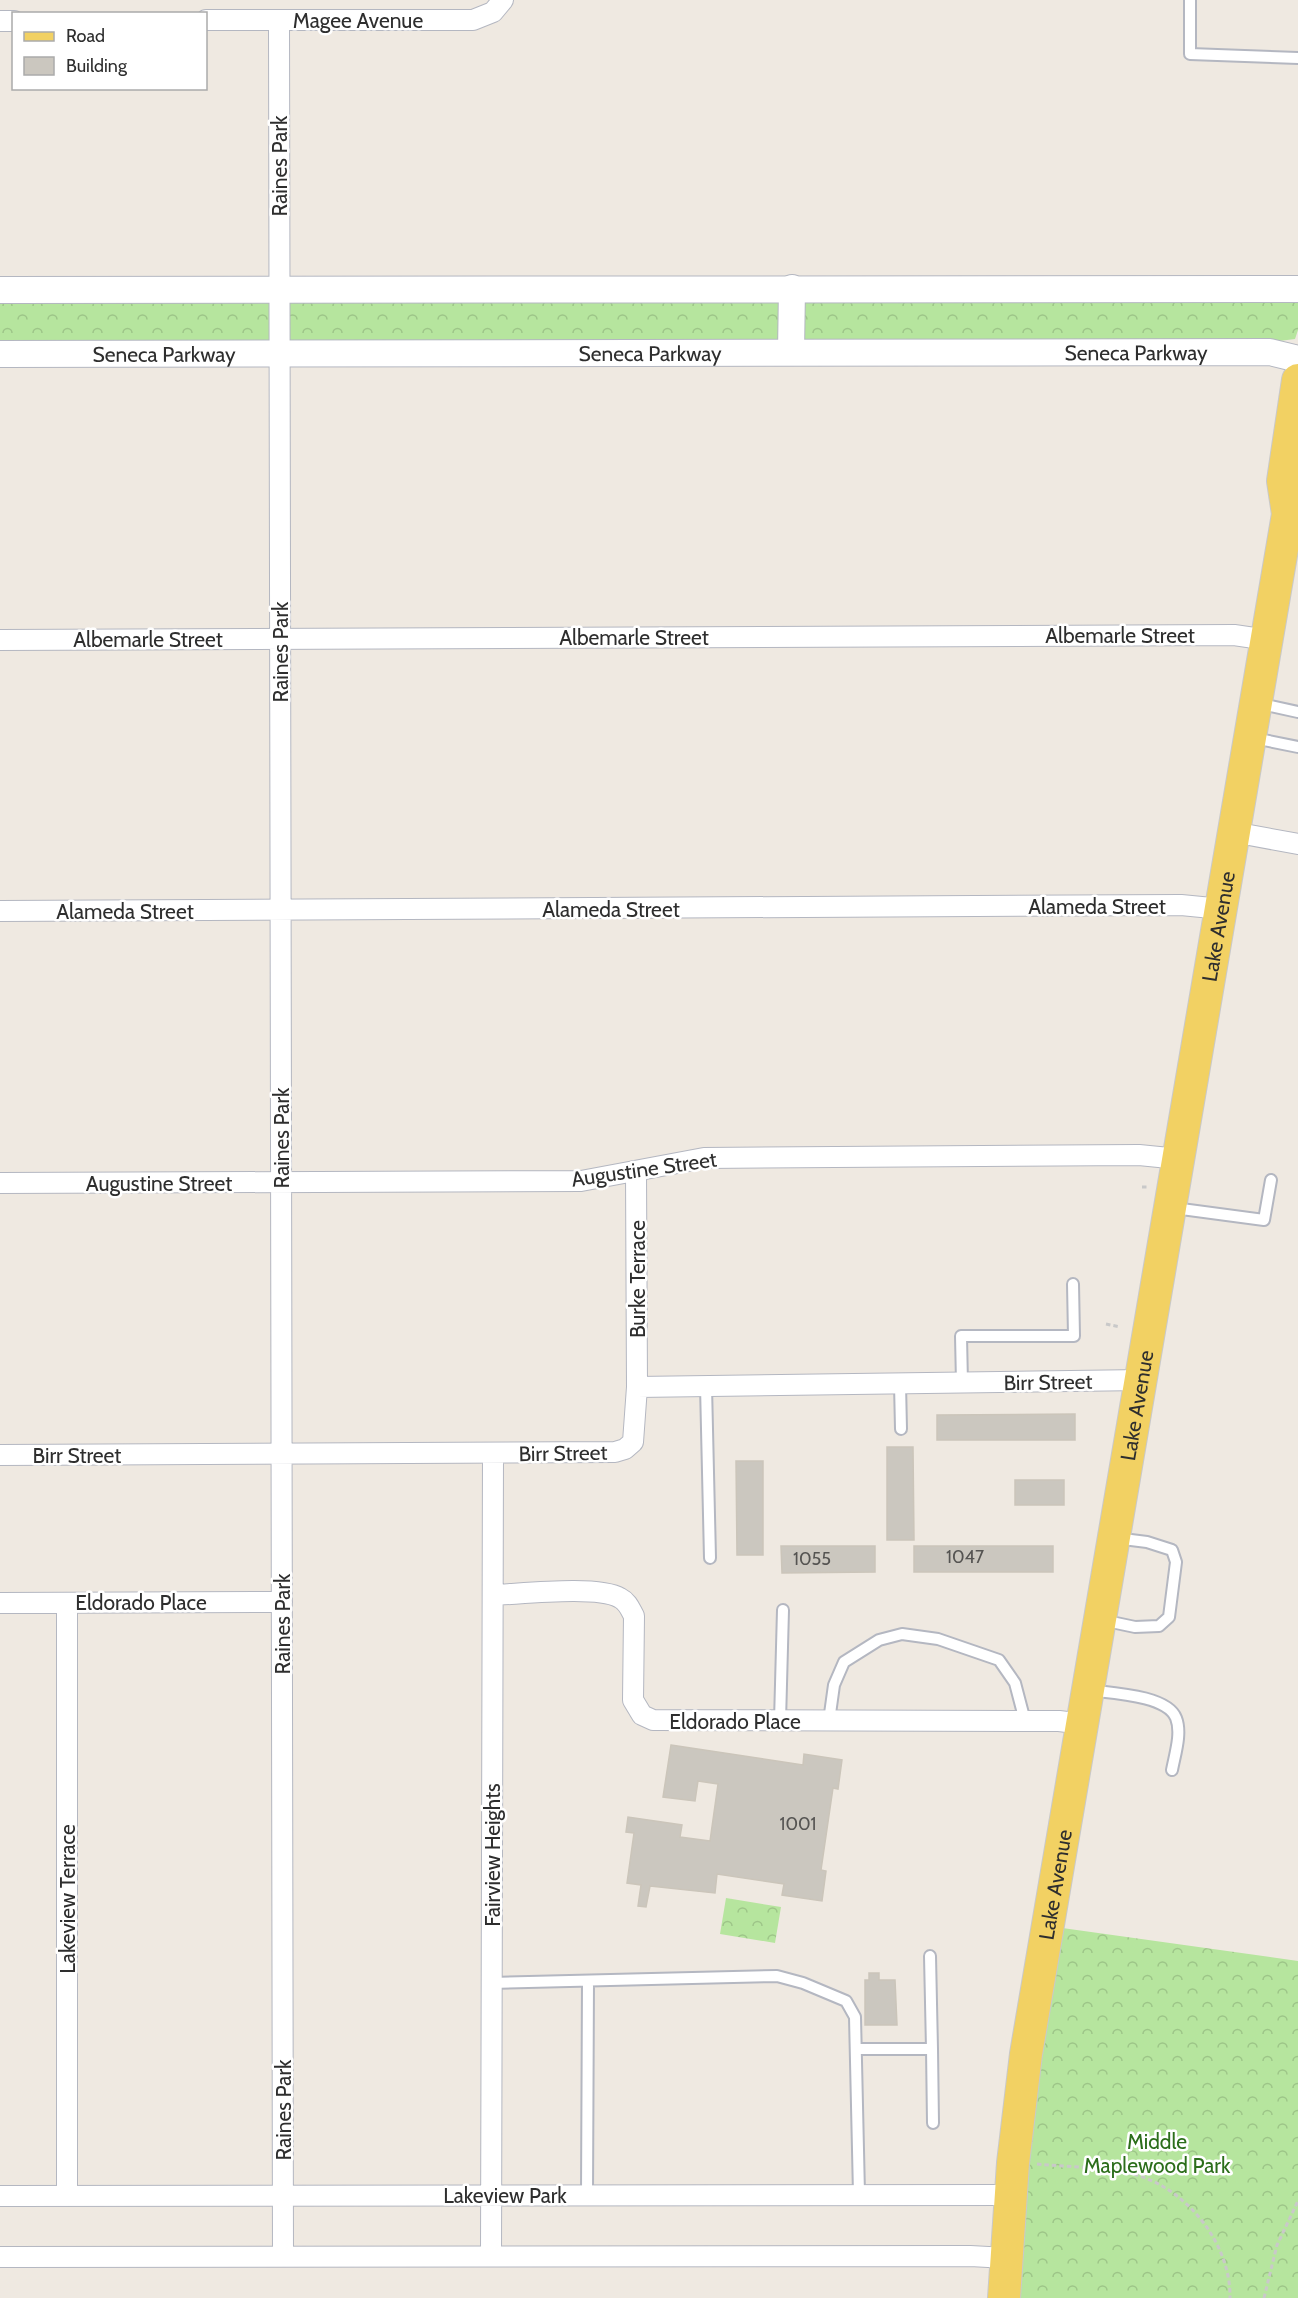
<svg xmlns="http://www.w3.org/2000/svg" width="1298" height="2298" viewBox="0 0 1298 2298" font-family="Cabin,sans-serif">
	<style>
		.forest { fill: url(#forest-crowns) }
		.building { fill: #cbc7bf; stroke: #cbc5ba; stroke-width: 1.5 }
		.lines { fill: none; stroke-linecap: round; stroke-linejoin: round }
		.service-casing { stroke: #b4b7c1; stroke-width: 14 }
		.minor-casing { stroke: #b4b7c1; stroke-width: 22 }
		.tertiary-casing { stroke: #b4b7c1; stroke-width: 28 }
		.primary-casing { stroke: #c9c9c9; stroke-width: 34 }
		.path { stroke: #c9c9c9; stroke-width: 3; stroke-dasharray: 4.5 3; stroke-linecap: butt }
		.service { stroke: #fff; stroke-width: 10 }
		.minor { stroke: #fff; stroke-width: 20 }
		.tertiary { stroke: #fff; stroke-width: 26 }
		.primary { stroke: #f2d163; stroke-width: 32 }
		.labels { text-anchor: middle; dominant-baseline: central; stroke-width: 5; stroke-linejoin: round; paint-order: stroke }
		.number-label { font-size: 18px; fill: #555452 }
		.street-label { font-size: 21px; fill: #2e2e2e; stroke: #fff }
		.park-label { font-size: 21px; fill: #2c6e1b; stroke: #fff }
	</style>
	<defs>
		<pattern id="forest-crowns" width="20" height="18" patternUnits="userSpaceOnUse" patternTransform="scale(1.5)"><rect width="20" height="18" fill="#b6e59e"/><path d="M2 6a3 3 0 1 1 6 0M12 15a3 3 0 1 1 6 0" fill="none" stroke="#9dc588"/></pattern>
	</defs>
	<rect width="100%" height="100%" fill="#efe9e1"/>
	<path class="forest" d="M0 298 1298 299V330L1295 339 1271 342 0 345Z
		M726 1898 781 1907 775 1943 720 1934Z
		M1048 1926 1298 1961V2298H1003Z"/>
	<path class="building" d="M1075 1414V1440H937V1415Z
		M887 1447H913L914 1540H887Z
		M736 1461H763V1555H737Z
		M1015 1480H1064V1505H1015Z
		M781 1546H875V1572L782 1573Z
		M914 1546H1053V1572H914Z
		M671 1745 803 1765 804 1754 842 1760 838 1789 833 1788 821 1870 826 1871 822 1901 782 1895 784 1884 717 1874 715 1893 650 1886 646 1907 638 1906 641 1885 627 1883 634 1833 626 1832 628 1817 682 1825 680 1837 710 1841 718 1784 698 1781 695 1801 663 1797Z
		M869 1973H879V1980H895L897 2025H865V1980H869Z"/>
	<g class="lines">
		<defs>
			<path id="service" d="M1190 0V54L1298 58
				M1257 703 1298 712
				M1254 738 1298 747
				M1174 1208 1264 1220 1271 1180
				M962 1383 961 1336H1074L1073 1284
				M900 1384 901 1429
				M706 1386 710 1558
				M1102 1620 1135 1627 1159 1626 1169 1617 1176 1562 1172 1550 1147 1542 1115 1538
				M1089 1690C1110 1693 1167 1695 1176 1718 1182 1733 1175 1754 1172 1770
				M780 1721 783 1610
				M829 1721 834 1685 844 1662 879 1640 902 1634 938 1639 999 1660 1015 1683 1025 1721
				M491 1983 777 1976 803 1983 846 2001 855 2017 859 2194
				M856 2049H932L930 1956
				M932 2049 933 2123
				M587 2194 588 1982"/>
			<path id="minor" d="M206 20H473L493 12 503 0
				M279 20 283 2256
				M0 21H14
				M0 640 1234 635 1268 640
				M1233 832 1298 844
				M0 911 1181 905 1222 909
				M0 1183 581 1181 704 1158 1139 1155 1179 1159
				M637 1387 1143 1380
				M0 1455 615 1452 625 1449 633 1442 637 1387 636 1171
				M493 1595C521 1594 598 1585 620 1598 628 1602 630 1609 634 1616L633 1700 642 1715 653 1720 1059 1721 1083 1724
				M0 1603 282 1602
				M67 1603V2195
				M0 2196 1011 2195
				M491 2256 493 1454
				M0 2257 970 2256 1007 2258"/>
			<g id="tertiary">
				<path d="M0 290 1298 289"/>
				<path d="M791 352 792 288"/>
				<path id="s1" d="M0 354 1270 352 1298 359"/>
			</g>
			<g id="primary">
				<path id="s2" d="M1004 2298 1013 2163 1026 2054 1288 514 1283 481 1298 380"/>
			</g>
		</defs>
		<use href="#service" class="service-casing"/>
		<use href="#minor" class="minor-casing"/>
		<use href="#tertiary" class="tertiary-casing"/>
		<use href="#primary" class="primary-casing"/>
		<path class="path" d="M1142 1187H1149
			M1106 1324 1120 1327
			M1037 2164C1067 2167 1099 2167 1129 2173 1184 2185 1231 2242 1230 2298
			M1264 2298 1277 2245 1298 2201"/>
		<use href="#service" class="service"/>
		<use href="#minor" class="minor"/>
		<use href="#tertiary" class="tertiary"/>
		<use href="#primary" class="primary"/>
	</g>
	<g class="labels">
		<g class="number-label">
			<text x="965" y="1557">1047</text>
			<text x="812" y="1559">1055</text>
			<text x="798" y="1824">1001</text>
		</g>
		<g class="street-label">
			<text x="358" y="20">Magee Avenue</text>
			<text transform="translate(279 166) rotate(-90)">Raines Park</text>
			<text stroke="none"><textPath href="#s1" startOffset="1136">Seneca Parkway</textPath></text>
			<text stroke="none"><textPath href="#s1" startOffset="650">Seneca Parkway</textPath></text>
			<text stroke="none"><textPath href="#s1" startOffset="164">Seneca Parkway</textPath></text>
			<text x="1120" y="635">Albemarle Street</text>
			<text x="634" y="637">Albemarle Street</text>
			<text x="148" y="639">Albemarle Street</text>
			<text transform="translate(280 652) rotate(-90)">Raines Park</text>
			<text x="1097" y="906">Alameda Street</text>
			<text x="611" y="909">Alameda Street</text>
			<text x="125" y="911">Alameda Street</text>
			<text stroke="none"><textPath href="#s2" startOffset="1389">Lake Avenue</textPath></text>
			<text transform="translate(281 1138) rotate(-90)">Raines Park</text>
			<text transform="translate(644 1169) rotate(-8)">Augustine Street</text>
			<text x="159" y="1183">Augustine Street</text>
			<text transform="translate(637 1279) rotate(-90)">Burke Terrace</text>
			<text transform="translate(1048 1382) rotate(-1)">Birr Street</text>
			<text stroke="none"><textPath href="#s2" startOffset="903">Lake Avenue</textPath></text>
			<text transform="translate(563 1453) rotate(-1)">Birr Street</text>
			<text x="77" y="1455">Birr Street</text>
			<text x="141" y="1602">Eldorado Place</text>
			<text transform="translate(282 1624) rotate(-90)">Raines Park</text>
			<text x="735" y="1721">Eldorado Place</text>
			<text transform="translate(492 1855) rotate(-90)">Fairview Heights</text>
			<text stroke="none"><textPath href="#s2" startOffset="417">Lake Avenue</textPath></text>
			<text transform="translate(67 1899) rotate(-90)">Lakeview Terrace</text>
			<text transform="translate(283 2110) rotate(-90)">Raines Park</text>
			<text x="505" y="2195">Lakeview Park</text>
		</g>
		<g class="park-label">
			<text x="1157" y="2141">Middle<tspan x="1157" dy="24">Maplewood Park</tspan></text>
		</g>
	</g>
	<rect x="12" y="12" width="195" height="78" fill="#ffffff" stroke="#ababab" stroke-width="1.5"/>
	<rect x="24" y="32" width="30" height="9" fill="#f2d163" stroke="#ababab" stroke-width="1.5"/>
	<text x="66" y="42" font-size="18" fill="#2e2e2e">Road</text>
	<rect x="24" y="57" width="30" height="18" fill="#cbc7bf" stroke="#ababab" stroke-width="1.5"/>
	<text x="66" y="72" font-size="18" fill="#2e2e2e">Building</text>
</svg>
